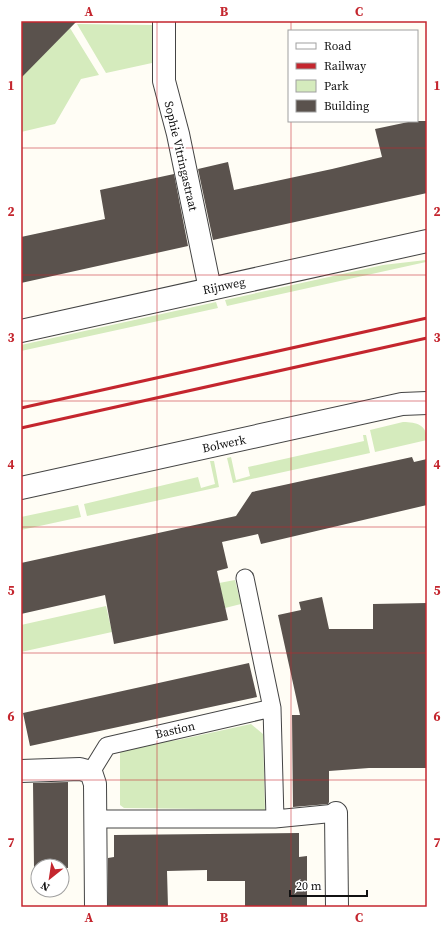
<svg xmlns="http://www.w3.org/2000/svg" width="448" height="928" viewBox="0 0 448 928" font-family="'Source Serif 4',serif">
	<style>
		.green { fill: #d5ebbd }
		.building { fill: #5a524d }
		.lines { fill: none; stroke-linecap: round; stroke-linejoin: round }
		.pedestrian-casing { stroke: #444; stroke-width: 19 }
		.minor-casing { stroke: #444; stroke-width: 24 }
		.tertiary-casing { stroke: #444; stroke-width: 24 }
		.pedestrian { stroke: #fff; stroke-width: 17 }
		.minor { stroke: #fff; stroke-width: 22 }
		.tertiary { stroke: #fff; stroke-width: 22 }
		.rail { stroke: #c4262e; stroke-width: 3 }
		.grid { fill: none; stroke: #c4262e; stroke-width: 1; stroke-opacity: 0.55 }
		.labels { text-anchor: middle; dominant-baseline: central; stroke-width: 4; stroke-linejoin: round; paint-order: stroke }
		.street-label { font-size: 12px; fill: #111; stroke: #fff }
		.neatline { fill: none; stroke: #c4262e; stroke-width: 1.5 }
		.grid-label { font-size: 13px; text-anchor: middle; font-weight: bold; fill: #c4262e }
	</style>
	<rect width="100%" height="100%" fill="#fffdf5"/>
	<path class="green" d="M77 24 152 25V63L106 73Z
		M70 28 99 75 81 79 55 124 21 132V77Z
		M426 260V262L227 306 225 300 383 265Z
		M216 302 218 308 21 351V345Z
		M403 422C417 422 427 425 427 440L375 452 370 430Z
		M363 435H366L370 453 233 483 227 458 231 457 236 480 250 476 248 467 364 441Z
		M210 461H214L219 487 87 516 84 504 198 477 201 488 215 484Z
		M78 505 81 517 21 530V517Z
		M235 580 241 604 225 608 219 583Z
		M106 606 112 632 21 652V625Z
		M251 724 263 734 265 810 124 808 120 805V749L142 744 178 740Z"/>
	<path class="building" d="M21 21H77L21 78Z
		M413 121H427V193L213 240 198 169 228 162 234 190 332 169 382 157 375 129Z
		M174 174 188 246 21 283V237L105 219 100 190Z
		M412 457 414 462 427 459V505L261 544 258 534 222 542 228 568 217 571 228 620 114 644 105 595 21 614V563L236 516 252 492Z
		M322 597 329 629H373V604L427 603V768H369L329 771V802L328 804 293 807 292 715H300L278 615 301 610 299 602Z
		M249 663 257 697 30 746 23 713Z
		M68 782V868H62V866H38V868H34L33 783Z
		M299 833V857L307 856V907H245V881H207V870L167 871 168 907H108V858L114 857V835Z"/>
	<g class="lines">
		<defs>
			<path id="pedestrian" d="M245 578 272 708 275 819
				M91 772 107 746 272 708
				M94 819H275L336 813"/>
			<path id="minor" d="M164 21V81L178 134 210 289
				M21 488 402 404 427 403
				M21 771 80 769 91 772 95 784 96 907
				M336 813 337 907"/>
			<path id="tertiary" d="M21 331 427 241"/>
		</defs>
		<use href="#pedestrian" class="pedestrian-casing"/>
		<use href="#minor" class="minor-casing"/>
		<use href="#tertiary" class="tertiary-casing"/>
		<use href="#pedestrian" class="pedestrian"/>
		<use href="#minor" class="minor"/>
		<use href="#tertiary" class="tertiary"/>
		<path class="rail" d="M21 408 427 318
			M21 428 427 338"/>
	</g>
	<path class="grid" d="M157 21V907M291 21V31M291 121V907M21 148H427M21 275H427M21 401H427M21 527H427M21 653H427M21 780H427"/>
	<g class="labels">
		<g class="street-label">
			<text transform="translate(181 156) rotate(77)">Sophie Vitringastraat</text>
			<text transform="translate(224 286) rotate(-12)">Rijnweg</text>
			<text transform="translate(224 444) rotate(-12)">Bolwerk</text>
			<text transform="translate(175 730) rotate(-13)">Bastion</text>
		</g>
	</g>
	<rect width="448" height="928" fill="none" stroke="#ffffff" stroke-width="44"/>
	<rect x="288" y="30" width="130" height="92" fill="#ffffff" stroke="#a0a0a0"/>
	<rect x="296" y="43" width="20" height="6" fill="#ffffff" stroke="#a0a0a0"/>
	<text x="324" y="50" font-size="12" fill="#111111">Road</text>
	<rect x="296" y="63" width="20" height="6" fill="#c4262e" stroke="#a0a0a0"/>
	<text x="324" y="70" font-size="12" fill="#111111">Railway</text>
	<rect x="296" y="80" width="20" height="12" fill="#d5ebbd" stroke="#a0a0a0"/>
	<text x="324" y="90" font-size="12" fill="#111111">Park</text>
	<rect x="296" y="100" width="20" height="12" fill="#5a524d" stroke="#a0a0a0"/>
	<text x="324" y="110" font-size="12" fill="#111111">Building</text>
	<g transform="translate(50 878) rotate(210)"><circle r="19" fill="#ffffff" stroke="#a0a0a0"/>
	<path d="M0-3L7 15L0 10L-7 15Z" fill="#c4262e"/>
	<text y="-6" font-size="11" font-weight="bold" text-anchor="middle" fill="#111111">N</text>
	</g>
	<path d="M290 890v6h77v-6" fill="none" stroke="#111111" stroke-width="2"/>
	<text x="296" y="890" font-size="12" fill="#111111" stroke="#ffffff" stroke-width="3" paint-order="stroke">20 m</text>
	<rect x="22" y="22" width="404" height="884" class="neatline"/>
	<g class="grid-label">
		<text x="89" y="16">A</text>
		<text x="224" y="16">B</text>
		<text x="359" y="16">C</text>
		<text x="11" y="90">1</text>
		<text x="437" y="90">1</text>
		<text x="11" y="216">2</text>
		<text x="437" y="216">2</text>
		<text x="11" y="342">3</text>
		<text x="437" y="342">3</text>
		<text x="11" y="469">4</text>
		<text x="437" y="469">4</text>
		<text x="11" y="595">5</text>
		<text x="437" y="595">5</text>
		<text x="11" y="721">6</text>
		<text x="437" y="721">6</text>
		<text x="11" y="847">7</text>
		<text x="437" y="847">7</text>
		<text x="89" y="922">A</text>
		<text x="224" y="922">B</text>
		<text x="359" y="922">C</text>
	</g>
</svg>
